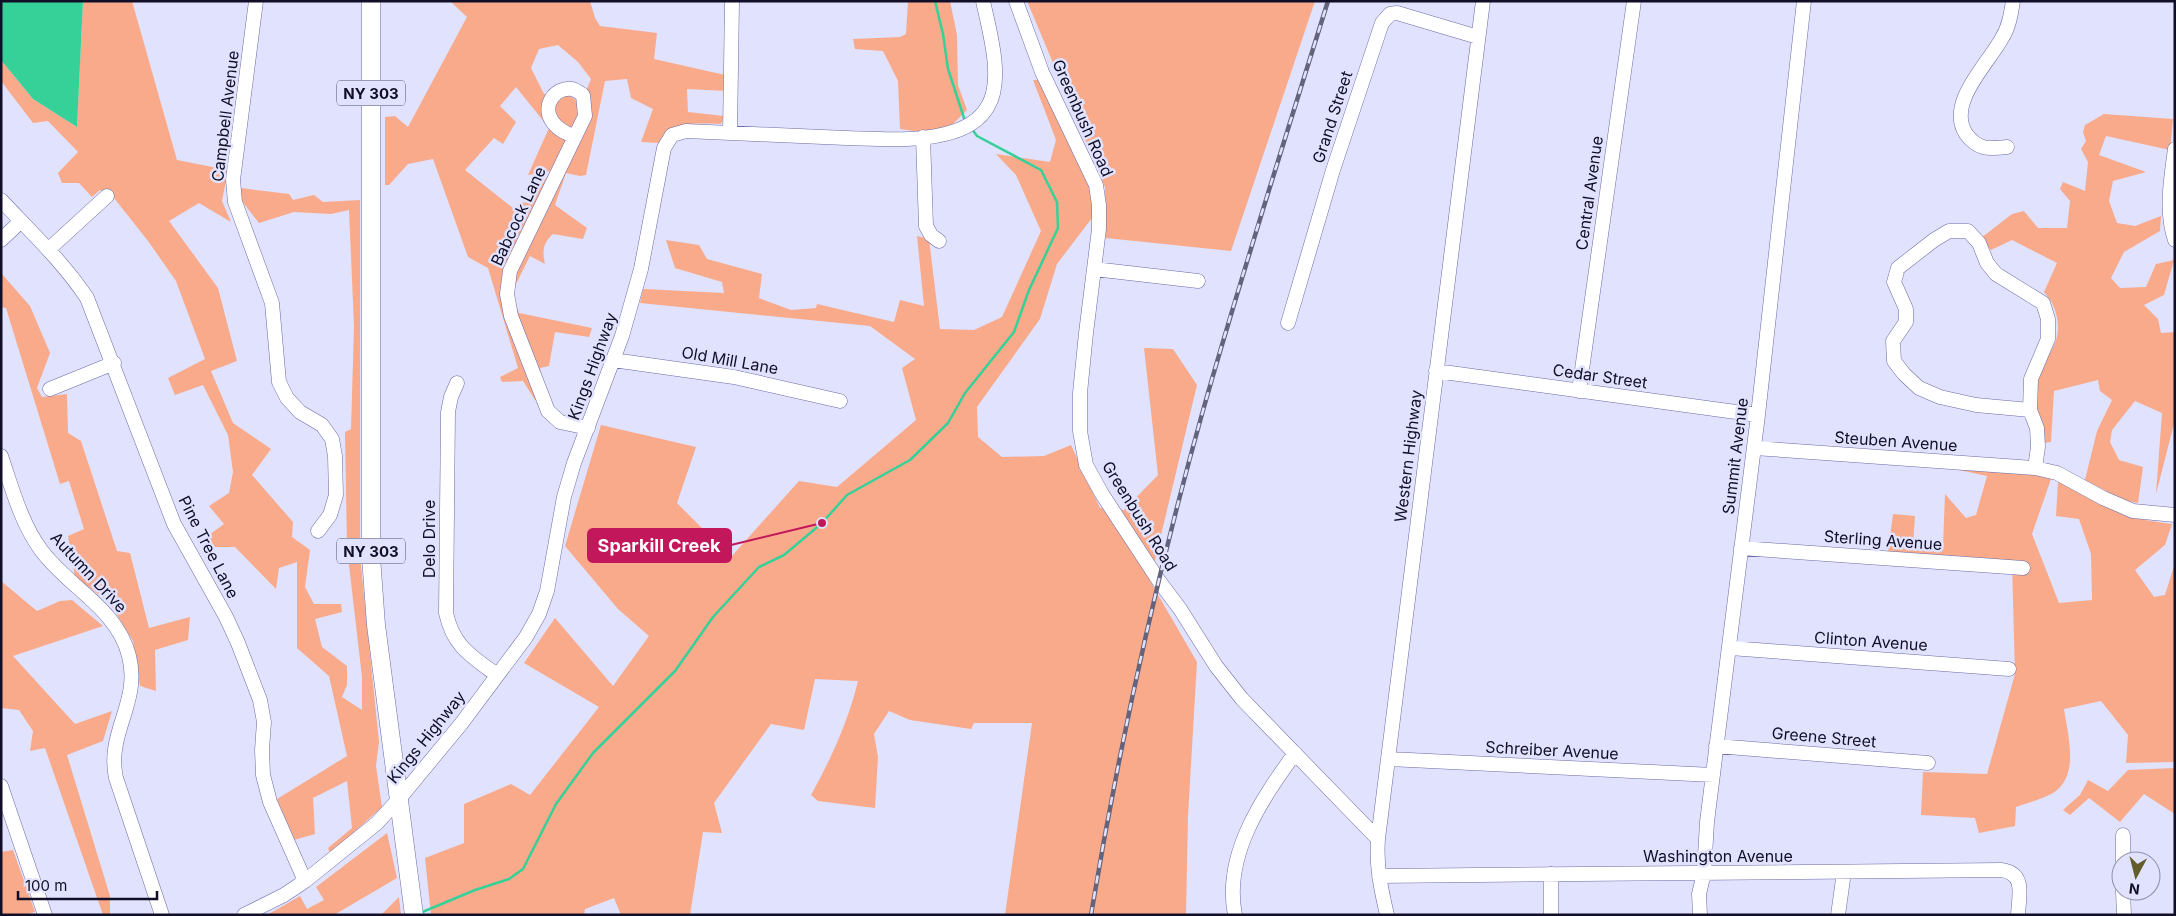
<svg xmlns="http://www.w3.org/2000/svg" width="2176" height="916" viewBox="0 0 2176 916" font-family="Inter,sans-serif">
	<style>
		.green { fill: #f8aa8a; fill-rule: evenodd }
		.water { fill: #35d198 }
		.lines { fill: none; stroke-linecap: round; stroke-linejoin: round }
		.stream { stroke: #35d198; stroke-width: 2.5 }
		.minor-casing { stroke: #6a6aa7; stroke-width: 15 }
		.major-casing { stroke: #6a6aa7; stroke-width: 19 }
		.minor { stroke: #fff; stroke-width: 14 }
		.major { stroke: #fff; stroke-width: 18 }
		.rail-casing { stroke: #63637c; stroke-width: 4.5 }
		.rail { stroke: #e1e2fe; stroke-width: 2.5; stroke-dasharray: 8; stroke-linecap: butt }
		.labels { text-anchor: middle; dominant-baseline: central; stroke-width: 5; stroke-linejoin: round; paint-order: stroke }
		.shield { fill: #e1e2fe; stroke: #4f4e68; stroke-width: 1 }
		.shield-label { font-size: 15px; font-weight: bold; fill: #100f27 }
		.street-label { font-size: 16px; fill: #100f27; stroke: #e1e2fe }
		.leader { fill: none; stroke: #c2185b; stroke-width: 2 }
		.callout-dot { fill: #c2185b; stroke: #e1e2fe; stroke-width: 2 }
		.callout { fill: #c2185b; stroke: #c2185b; stroke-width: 2 }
		.callout-label { font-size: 18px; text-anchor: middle; font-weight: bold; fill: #fff }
	</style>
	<rect width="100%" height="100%" fill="#e1e2fe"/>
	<path class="green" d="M83 1H132L177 160 228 170 222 201 231 222 199 203 169 221 218 288 237 361 211 371 233 423 271 449 252 475 293 522 292 537 310 550 305 587 314 604H341L342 612 315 619 322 647 347 666V685L342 697 362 710V677L347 548 345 432 351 429 354 326 349 210 331 214 294 212 259 223 241 200V188L289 194 293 200 314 195 323 202 360 200V556L379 742 376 766 382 807 330 854 328 848 352 828 347 781 313 798 315 834 294 840 277 799 347 756 329 676 297 648V562L279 568 276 589 235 547H211L202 540 224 524 209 506 229 493 233 472 228 435 203 385 175 395 168 378 205 359 176 281 148 241 114 198 100 190 92 197 79 183H62L58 173 78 152 48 121 33 123 1 81V60L33 99 77 127Z
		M450 1H590L595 18 600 26 657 33 654 59 725 75 726 91 687 89 688 112 724 116 721 124C695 124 675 119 659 143L641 142 653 109 631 98 627 79 605 81 586 175 580 176 566 173 555 205 587 228 583 239 553 234C543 243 542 251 545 264L530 256 512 292 519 313 592 328 589 337 555 332 549 366 540 368 547 395 535 400 523 381 502 382 500 377 518 368 488 268 468 257 433 159 408 164 389 185H385V117L395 116 408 127 467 17ZM558 45 578 62 591 79 581 103 568 95 544 94 531 68 539 49ZM516 87 549 128 528 175 551 171 529 203 519 202 518 212 465 170 494 138 503 144 516 122 500 106Z
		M908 1H950L957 35 958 85 967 110 949 128 921 132 900 129 898 81 883 51 855 49 853 39 900 37 906 34Z
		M1027 1H1315L1231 251 1106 238 1105 187Z
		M1033 80H1043L1090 184 1095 214 1057 264 1040 319 977 407 978 437 1002 457 1044 456 1071 445 1100 508 1124 510 1158 475 1144 348 1173 349 1197 385 1150 581 1197 662 1188 816 1186 915H1005L1032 723H974L971 729 910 720 889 711 874 734 878 757 875 808 818 801 811 795C831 759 848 722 858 681L815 679 804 730 771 724 714 803 722 833 703 832 690 915H621L614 898 585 909 584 915H431L425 858 464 843V804L511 784 530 795 599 707 524 663 555 618 613 686 649 636 618 609 565 546 601 425 696 447 677 503 731 557 799 481 837 487 916 420 902 368 915 359 870 326 640 303 643 289 724 293 722 282 675 268 666 240 699 245 707 259 762 274 759 298 791 310 816 308 817 304 894 322 900 300 924 306 917 236 929 239 940 329 974 330 1002 317 1041 231 1016 175 996 154 1050 162 1056 140Z
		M2104 114 2173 119 2170 150 2106 136 2099 155 2146 172 2113 181 2109 201 2117 223 2135 226 2161 216 2160 231 2124 252 2111 278 2120 288 2146 287 2156 264 2174 260 2164 295 2144 305 2158 319 2161 333 2175 332V420L2156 494 2162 413 2135 401 2112 430 2110 442 2119 460 2143 467 2138 503 2123 500 2085 480 2097 431 2112 400 2100 391 2098 380 2054 391 2051 442 2043 443C2038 422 2034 403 2037 381 2038 366 2050 356 2055 343 2062 326 2056 304 2044 292L2057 263 2012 240 1991 250 1981 238 2012 214 2024 211 2038 228H2067L2070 201 2060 189 2063 182 2085 191 2088 162 2081 149 2086 141 2083 132 2085 125Z
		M1 273 30 306 50 353 37 388 42 397 67 394 68 433 81 441 117 551 130 553 149 628 190 617 188 640 155 650 156 691 140 686 133 641 109 602 75 577 68 536 84 529 69 481 60 484 6 308 1 307Z
		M1961 467 2052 476 2032 534 2059 603 2092 600 2091 554 2079 519 2056 516 2058 482C2079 486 2096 500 2114 510 2133 519 2151 521 2172 524L2165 545 2135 570 2154 597 2165 595 2175 563V762L2126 763 2128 735 2101 701 2064 709C2068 736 2080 776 2053 793 2042 799 2028 803 2016 807L2015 826 1979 833 1975 818 1921 815 1923 772 1987 774 2015 674 2012 563 1888 552 1893 514 1915 516 1913 546H1943L1945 494 1966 518 1976 515 1987 476 1959 470Z
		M1 581 37 611 60 601 72 600 103 626 13 656 75 724 112 711 103 741 67 755 110 896V915H103L45 748 30 751 33 731 19 710 1 708Z
		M2175 768V814L2144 794 2120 822 2089 798 2070 815 2063 810 2080 795 2088 780 2108 791 2128 770Z
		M387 833 397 878 334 915H267L300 896 307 909 324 900 316 887Z
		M13 850 35 912 25 915H1V852Z
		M399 897 401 915H381Z"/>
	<path class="water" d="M1 1H83L77 127 33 99 1 60Z"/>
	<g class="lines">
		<path class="stream" d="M935 1 943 34 948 69 965 121
			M420 913 475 890 509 879 523 869 556 804 593 753 675 671 713 617 759 567 784 555 822 523 847 495 910 460 948 423 965 393 1014 332 1029 290 1058 228 1057 202 1041 170 977 136 972 129"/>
		<defs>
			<path id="minor" d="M256 1 233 180 235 202 272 303 279 382 287 398 300 412 322 425 332 439 335 456 336 495 330 515 318 531
				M1016 1 1042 72 1096 185 1099 205V229L1086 333 1080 393V431L1086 465 1102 494 1159 581 1180 609 1216 666 1242 699 1378 839
				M730 133 732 1
				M575 137C566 133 557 129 552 121 542 106 554 87 572 89 576 90 580 93 583 95L585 116 510 271 507 294 511 316 548 411 560 422 588 428
				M923 137 926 226 931 235 939 241
				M2007 147C1988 149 1978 150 1966 134 1946 103 1988 64 2002 38 2009 27 2011 14 2013 1
				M2175 149C2171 179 2165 211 2175 240
				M1 200C31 232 63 262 87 298L174 524 226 617 238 643 260 700 264 722 262 750 263 775 270 802 305 881
				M1 240 21 221
				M49 249 107 196
				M1094 269 1198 281
				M1288 323 1333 170 1382 23 1390 14 1397 13 1478 37
				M613 360 734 377 840 401
				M1436 371 1758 415
				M457 383 451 397 448 412 446 613C453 646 471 656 497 675
				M50 389 114 363
				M1579 391 1634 1
				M2030 410 1976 405 1940 397 1919 388 1904 374 1894 361 1893 341 1906 322V309L1894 282 1898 268 1934 240 1949 231H1968L1979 243 1987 263 1996 274 2043 303 2048 319V339L2031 379 2030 410 2037 428 2038 447 2035 468
				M1754 448 2035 468 2057 473 2103 498 2133 511 2175 515
				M1 456C12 488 21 523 41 550 69 588 117 608 129 656 141 703 106 732 116 778L162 915
				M1741 548 2023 568
				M1730 648 2009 669
				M1716 746 1928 763
				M1389 759 1713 775
				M1 786 45 915
				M2123 835V861
				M1551 874V915
				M1379 876 2001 870C2026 873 2019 895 2018 915
				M2123 891 2124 915
				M244 915 284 895 305 881 377 823 399 799 461 724 526 637 539 614 547 591 564 497 574 463 622 336 641 269 664 148 672 135 686 131C739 133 793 136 846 138 878 139 913 142 945 134 962 130 979 122 988 106 1004 79 989 30 983 1
				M1235 915C1223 855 1262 799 1295 753
				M1387 915C1381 889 1376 866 1378 839L1483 1
				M1700 915 1699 894 1704 873 1707 822 1758 415 1804 1
				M1838 915 1844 872"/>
			<path id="major" d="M371 1V557L376 625 414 915"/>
		</defs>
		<use href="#minor" class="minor-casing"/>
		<use href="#major" class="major-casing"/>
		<use href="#minor" class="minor"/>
		<use href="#major" class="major"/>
		<defs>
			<path id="rail" d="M1091 915C1119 746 1156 579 1202 414 1241 276 1285 139 1328 1"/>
		</defs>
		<use href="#rail" class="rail-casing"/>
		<use href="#rail" class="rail"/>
	</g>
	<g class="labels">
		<g class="shield">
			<rect x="337" y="80.5" width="68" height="25" rx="4"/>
			<rect x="337" y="538.5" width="68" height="25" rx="4"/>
		</g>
		<g class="shield-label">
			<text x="371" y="93">NY 303</text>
			<text x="371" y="551">NY 303</text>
		</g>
		<g class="street-label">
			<text transform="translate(225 116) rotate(-83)">Campbell Avenue</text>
			<text transform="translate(1332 117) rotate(-72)">Grand Street</text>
			<text transform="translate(1083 118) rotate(66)">Greenbush Road</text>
			<text transform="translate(1589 193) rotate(-82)">Central Avenue</text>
			<text transform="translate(518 216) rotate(-65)">Babcock Lane</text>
			<text transform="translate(730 360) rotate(10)">Old Mill Lane</text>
			<text transform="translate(592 366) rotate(-70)">Kings Highway</text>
			<text transform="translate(1600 376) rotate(8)">Cedar Street</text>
			<text transform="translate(1896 441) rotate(4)">Steuben Avenue</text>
			<text transform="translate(1408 456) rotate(-83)">Western Highway</text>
			<text transform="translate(1735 456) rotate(-83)">Summit Avenue</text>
			<text transform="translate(1140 516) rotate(58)">Greenbush Road</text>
			<text transform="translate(429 539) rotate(-90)">Delo Drive</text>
			<text transform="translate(1883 540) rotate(4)">Sterling Avenue</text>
			<text transform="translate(209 547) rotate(63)">Pine Tree Lane</text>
			<text transform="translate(89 572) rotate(47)">Autumn Drive</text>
			<text transform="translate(1871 641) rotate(4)">Clinton Avenue</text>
			<text transform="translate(426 737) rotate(-51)">Kings Highway</text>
			<text transform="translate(1824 737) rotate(5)">Greene Street</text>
			<text transform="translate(1552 750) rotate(3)">Schreiber Avenue</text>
			<text x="1718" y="856">Washington Avenue</text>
		</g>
	</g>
	<path class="leader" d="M822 523L731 545"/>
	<circle class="callout-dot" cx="822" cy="523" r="5"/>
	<rect class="callout" x="588" y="529" width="143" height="33" rx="5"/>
	<g class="callout-label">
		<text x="659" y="552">Sparkill Creek</text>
	</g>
	<rect width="2176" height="916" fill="none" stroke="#100f27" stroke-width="5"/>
	<g transform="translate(2136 876) rotate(187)"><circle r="24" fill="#e1e2fe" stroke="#8d8ea8"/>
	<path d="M0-4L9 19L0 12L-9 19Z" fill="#635d2a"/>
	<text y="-8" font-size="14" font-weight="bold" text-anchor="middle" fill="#100f27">N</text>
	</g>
	<path d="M18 891v8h139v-8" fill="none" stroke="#100f27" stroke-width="2.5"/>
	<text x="25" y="891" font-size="15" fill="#100f27" stroke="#e1e2fe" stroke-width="4" paint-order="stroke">100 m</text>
</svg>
